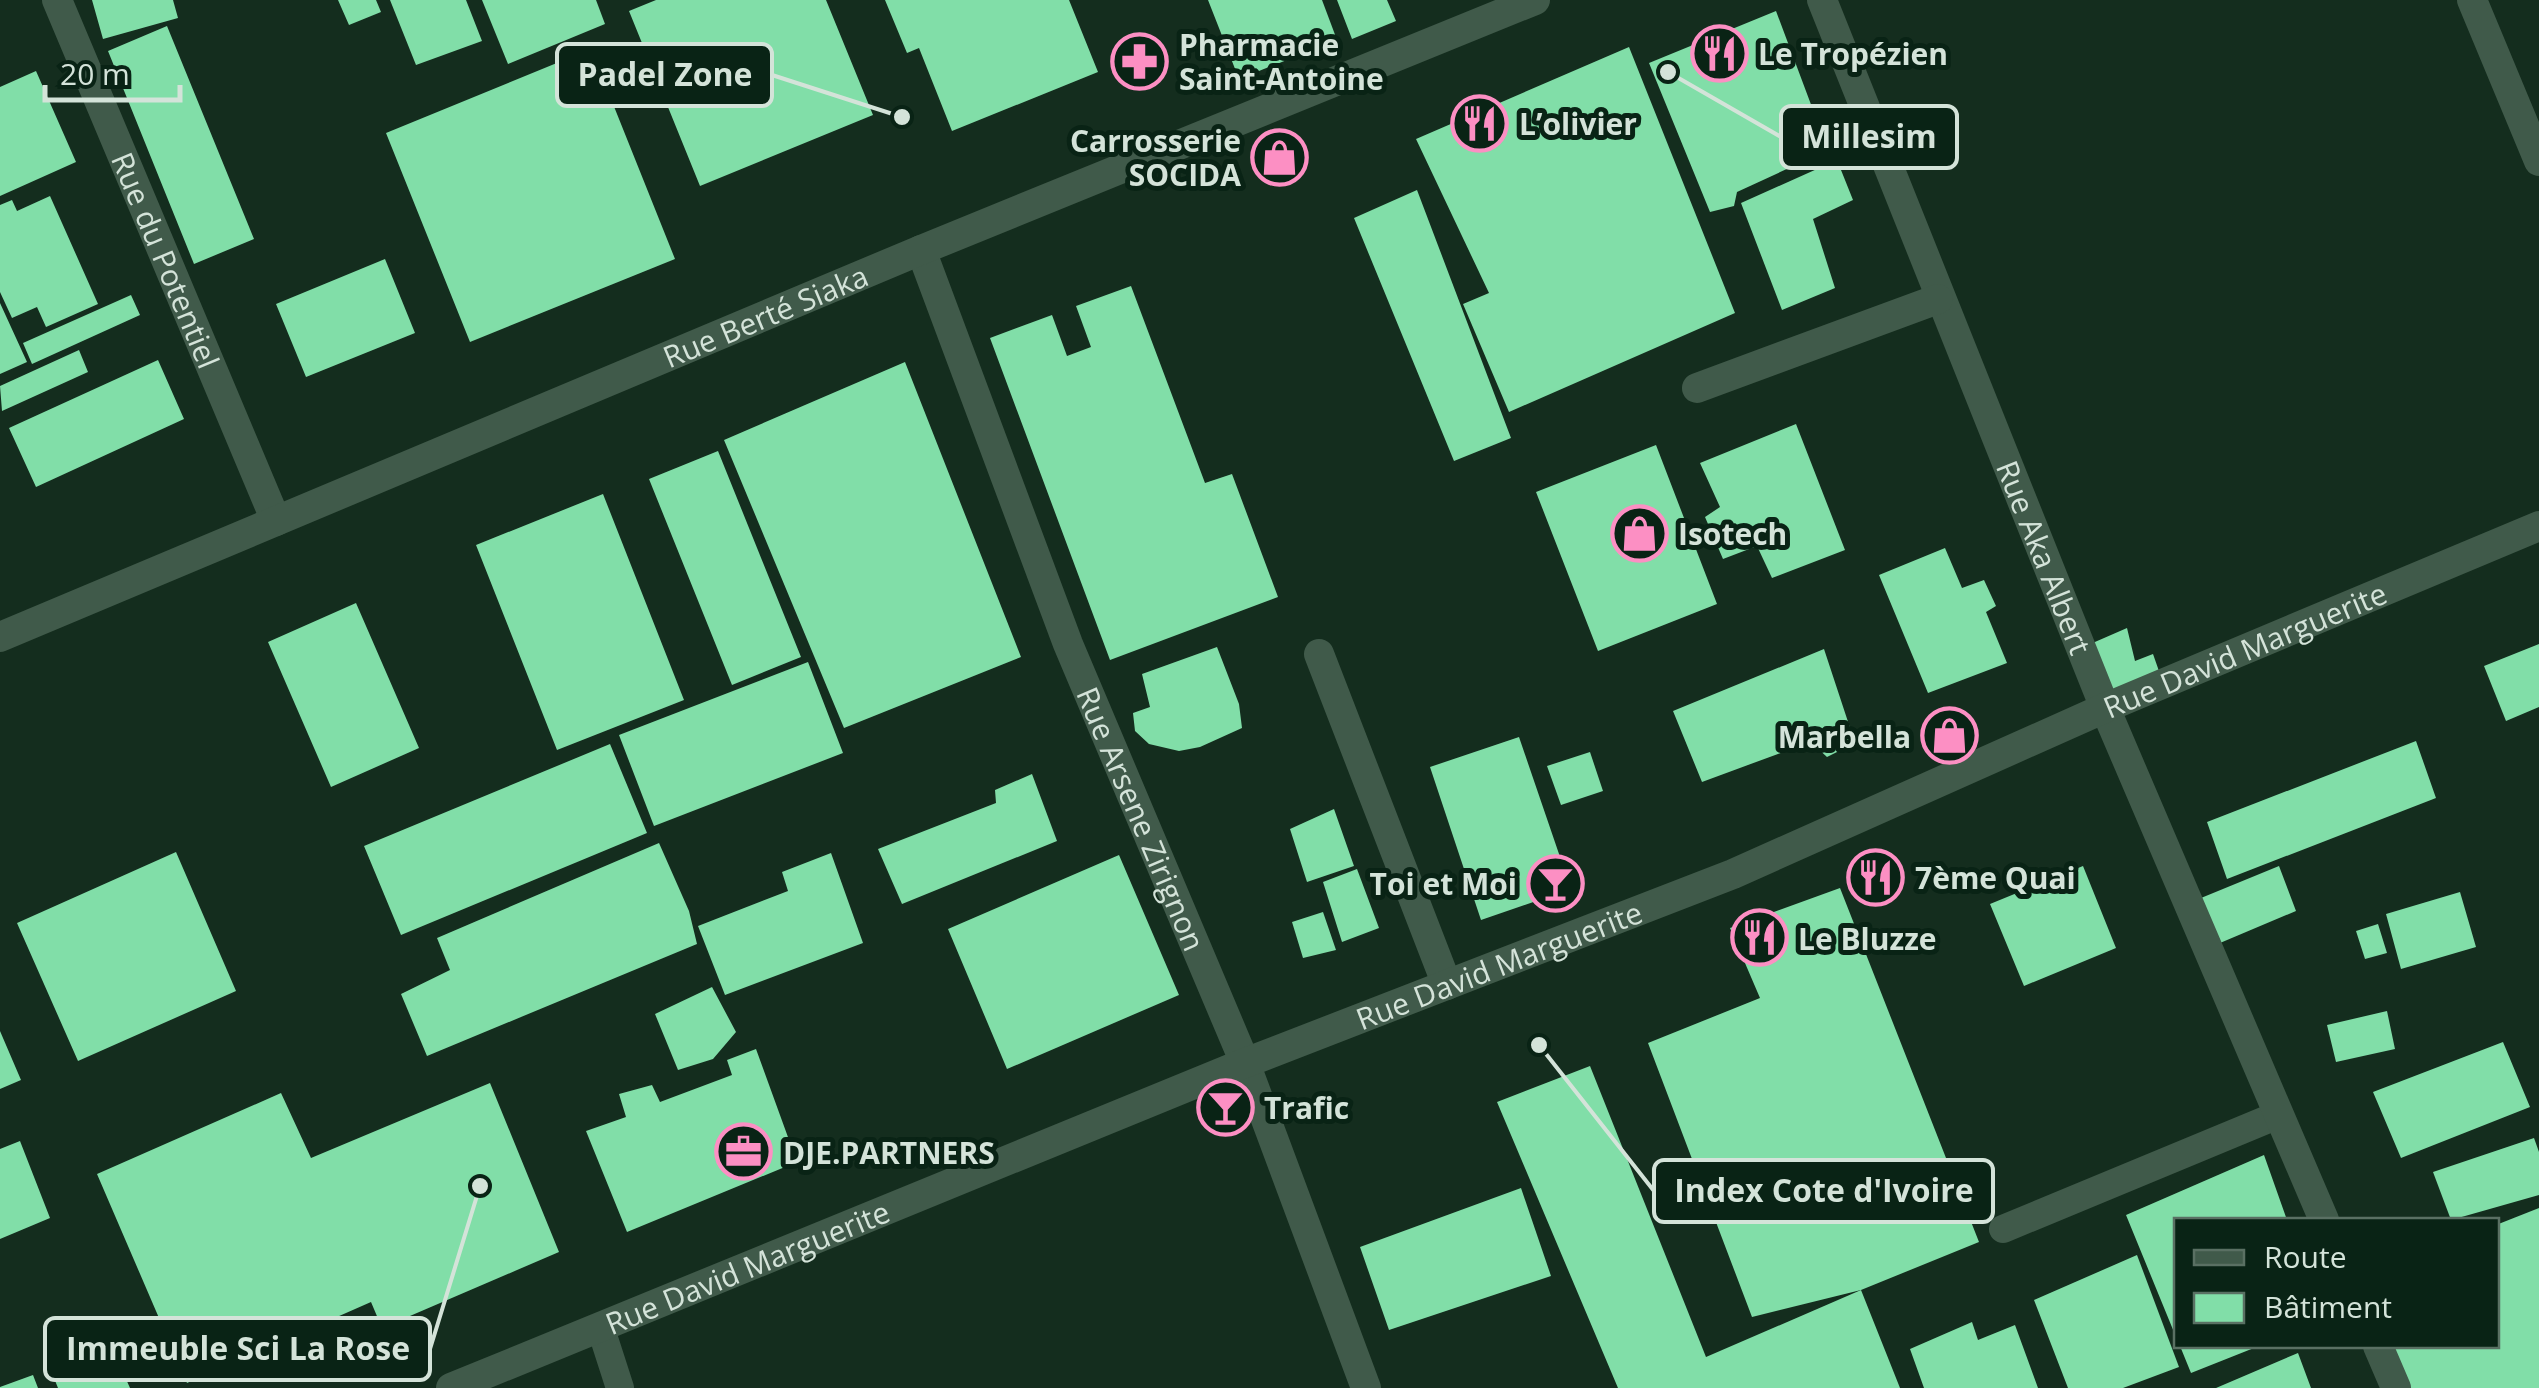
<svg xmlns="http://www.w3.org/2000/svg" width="2539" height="1388" viewBox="0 0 2539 1388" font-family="'Open Sans',sans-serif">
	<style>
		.building { fill: #81dea8 }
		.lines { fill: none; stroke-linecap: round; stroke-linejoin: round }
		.lane { stroke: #405a4a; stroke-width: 28 }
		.street { stroke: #405a4a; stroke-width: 30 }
		.labels { text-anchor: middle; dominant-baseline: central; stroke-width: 10; stroke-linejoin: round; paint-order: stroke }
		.poi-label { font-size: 30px; font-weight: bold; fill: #d4e3d9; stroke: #092315; text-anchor: start }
		.street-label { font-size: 30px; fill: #d4e3d9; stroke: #092315 }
		.leader { fill: none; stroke: #d4e3d9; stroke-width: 4 }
		.callout-dot { fill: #d4e3d9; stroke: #092315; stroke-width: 4 }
		.callout { fill: #092315; stroke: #d4e3d9; stroke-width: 4 }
		.callout-label { font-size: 32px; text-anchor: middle; font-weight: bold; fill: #d4e3d9 }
	</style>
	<rect width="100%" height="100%" fill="#142d1e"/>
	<path class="building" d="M92 0H173L178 18 103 39Z
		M338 0H376L381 12 349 25Z
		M390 0H466L482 41 416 65Z
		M482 0H596L605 24 508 64Z
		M656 0H826L873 115 700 186 629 11Z
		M885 0H1069L1098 72 952 131 919 48 907 53Z
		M1208 0H1322L1337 40 1239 79Z
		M1337 0H1387L1396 21 1352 39Z
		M1776 11 1828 150 1737 192 1734 206 1710 212 1649 63Z
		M167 26 254 239 194 264 108 51Z
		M1629 47 1735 313 1509 412 1463 304 1489 293 1416 139Z
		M591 49 675 259 470 342 386 133Z
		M36 71 76 162 0 196V87Z
		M1837 160 1853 200 1813 219 1835 288 1782 310 1741 203Z
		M1417 190 1511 438 1454 461 1354 218Z
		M50 196 98 304 46 327 37 307 12 318 0 292V205L12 200 17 211Z
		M385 259 415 333 306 377 276 304Z
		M1131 286 1205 483 1232 474 1278 597 1110 660 990 338 1052 315 1067 356 1091 347 1076 306Z
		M131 295 140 315 32 364 23 343Z
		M0 303 27 362 0 374Z
		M79 350 88 372 2 411 0 386Z
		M158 360 184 419 36 487 9 428Z
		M905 362 1021 657 844 728 724 440Z
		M1796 424 1845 550 1772 578 1757 546 1723 559 1705 517 1720 507 1700 463Z
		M1656 445 1717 604 1598 651 1536 492Z
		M718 451 801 657 732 685 649 479Z
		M603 494 684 700 557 750 476 545Z
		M1945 548 1962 588 1984 580 1996 606 1986 612 2007 663 1928 693 1879 575Z
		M356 603 419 748 331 787 268 642Z
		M2127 628 2135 661 2153 654 2160 674 2112 695 2088 645Z
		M2539 644V707L2506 721 2484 666Z
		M1217 647 1239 704 1242 728 1200 747 1179 751 1149 744 1135 731 1133 713 1150 707 1142 674Z
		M1824 649 1855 743 1827 757 1815 746 1794 748 1702 782 1673 711Z
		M808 662 843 753 654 826 619 735Z
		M1519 737 1571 889 1481 920 1430 767Z
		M2416 741 2436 798 2227 879 2207 822Z
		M610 744 647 833 401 935 364 846Z
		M1590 752 1603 791 1561 805 1547 766Z
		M1032 774 1057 841 902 904 878 849 996 803 995 790Z
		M1334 809 1354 866 1307 882 1290 829Z
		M659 843 689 911 697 944 427 1056 401 994 450 970 437 938Z
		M176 852 236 991 78 1061 17 923Z
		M831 853 863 943 725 995 698 926 788 891 782 872Z
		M1119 855 1179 995 1007 1069 948 929Z
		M2083 866 2116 948 2024 986 1990 904Z
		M2279 866 2296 911 2220 943 2201 898Z
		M1357 869 1379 928 1342 942 1323 882Z
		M1840 888 1979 1242 1861 1290 1752 1317 1648 1043 1760 998 1730 928Z
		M2460 892 2476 947 2401 969 2386 914Z
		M1323 912 1336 950 1303 958 1292 922Z
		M2378 924 2387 953 2365 959 2356 931Z
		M712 987 736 1032 713 1059 678 1070 655 1014Z
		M2387 1011 2395 1049 2336 1062 2327 1025Z
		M0 1031 21 1080 0 1089Z
		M2503 1042 2530 1107 2401 1158 2373 1092Z
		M756 1049 797 1162 627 1232 586 1131 626 1117 619 1094 652 1085 660 1102 732 1075 727 1060Z
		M1590 1066 1706 1357 1861 1290 1900 1388H1618L1497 1102Z
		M490 1083 559 1252 382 1328 371 1302 187 1383 97 1174 281 1093 311 1158Z
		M2534 1138 2539 1152V1195L2451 1220 2433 1172Z
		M20 1141 50 1218 0 1239V1149Z
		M2264 1155 2287 1220H2176V1337L2126 1215Z
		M1521 1188 1551 1276 1389 1330 1360 1247Z
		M2539 1208V1388H2408L2389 1346H2496V1225Z
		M2137 1255 2179 1367 2123 1388H2068L2034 1300Z
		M1972 1322 1978 1340 2015 1325 2038 1388H1924L1910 1349Z
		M109 1341 130 1388H58L50 1368Z
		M2180 1346H2259L2191 1373Z
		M2298 1353 2311 1388H2216Z
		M33 1375 38 1388H0V1387Z"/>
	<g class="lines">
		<path class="lane" d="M2003 1229 2278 1115
			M601 1329 620 1388"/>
		<g class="street">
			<path id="s1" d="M57 0 276 521"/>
			<path id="s2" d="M1822 0 2105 708 2324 1220"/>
			<path d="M2472 0 2539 161"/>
			<path id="s3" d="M921 250 1068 644 1245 1063 1366 1388"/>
			<path d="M1697 388 1938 299"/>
			<path id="s4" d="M0 637 921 250 1535 0"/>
			<path d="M1319 654 1447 985"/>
			<path d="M2378 1346 2396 1388"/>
			<path id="s5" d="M451 1388 1245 1063 1733 874 2105 708 2539 526"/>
		</g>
	</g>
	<defs>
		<symbol id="restaurant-ring" viewBox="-11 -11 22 22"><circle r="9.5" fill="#092315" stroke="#fc8fc3" stroke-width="1.5"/><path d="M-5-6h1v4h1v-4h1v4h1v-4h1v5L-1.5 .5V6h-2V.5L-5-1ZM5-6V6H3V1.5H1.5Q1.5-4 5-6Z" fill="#fc8fc3"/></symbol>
		<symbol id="pharmacy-ring" viewBox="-11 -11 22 22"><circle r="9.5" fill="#092315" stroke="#fc8fc3" stroke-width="1.5"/><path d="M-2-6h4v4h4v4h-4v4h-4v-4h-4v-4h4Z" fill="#fc8fc3"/></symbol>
		<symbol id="shop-ring" viewBox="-11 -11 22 22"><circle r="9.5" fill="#092315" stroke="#fc8fc3" stroke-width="1.5"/><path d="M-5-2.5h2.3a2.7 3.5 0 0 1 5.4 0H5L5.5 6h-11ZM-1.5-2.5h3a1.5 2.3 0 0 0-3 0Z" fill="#fc8fc3"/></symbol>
		<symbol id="bar-ring" viewBox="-11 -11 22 22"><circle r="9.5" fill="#092315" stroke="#fc8fc3" stroke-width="1.5"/><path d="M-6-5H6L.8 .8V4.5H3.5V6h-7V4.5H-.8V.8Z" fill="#fc8fc3"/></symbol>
		<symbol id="office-ring" viewBox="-11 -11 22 22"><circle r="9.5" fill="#092315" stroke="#fc8fc3" stroke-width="1.5"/><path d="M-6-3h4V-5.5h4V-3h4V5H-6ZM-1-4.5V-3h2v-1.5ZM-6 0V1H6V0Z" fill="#fc8fc3"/></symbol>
	</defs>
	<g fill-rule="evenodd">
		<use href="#restaurant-ring" x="1688" y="22" width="63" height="63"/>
		<use href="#pharmacy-ring" x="1108" y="30" width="63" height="63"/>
		<use href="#restaurant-ring" x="1448" y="92" width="63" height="63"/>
		<use href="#shop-ring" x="1248" y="126" width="63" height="63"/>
		<use href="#shop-ring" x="1608" y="502" width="63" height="63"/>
		<use href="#shop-ring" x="1918" y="704" width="63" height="63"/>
		<use href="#restaurant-ring" x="1844" y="846" width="63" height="63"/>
		<use href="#bar-ring" x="1524" y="852" width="63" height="63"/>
		<use href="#restaurant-ring" x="1728" y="906" width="63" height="63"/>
		<use href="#bar-ring" x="1194" y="1076" width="63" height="63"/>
		<use href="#office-ring" x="712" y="1120" width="63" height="63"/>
	</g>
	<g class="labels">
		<g class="poi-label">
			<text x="1179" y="44">Pharmacie<tspan x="1179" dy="34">Saint-Antoine</tspan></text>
			<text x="1758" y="53">Le Tropézien</text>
			<text x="1519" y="123">L’olivier</text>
			<text x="1241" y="140" text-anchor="end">Carrosserie<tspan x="1241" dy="34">SOCIDA</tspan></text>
			<text x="1678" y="533">Isotech</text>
			<text x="1911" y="736" text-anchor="end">Marbella</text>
			<text x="1915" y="877">7ème Quai</text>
			<text x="1517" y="883" text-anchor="end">Toi et Moi</text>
			<text x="1798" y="938">Le Bluzze</text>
			<text x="1264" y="1107">Trafic</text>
			<text x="783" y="1152">DJE.PARTNERS</text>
		</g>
		<g class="street-label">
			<text stroke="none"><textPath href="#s1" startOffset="282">Rue du Potentiel</textPath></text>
			<text stroke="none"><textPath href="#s4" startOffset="830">Rue Berté Siaka</textPath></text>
			<text stroke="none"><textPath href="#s2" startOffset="600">Rue Aka Albert</textPath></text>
			<text stroke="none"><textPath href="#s5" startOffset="1940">Rue David Marguerite</textPath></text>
			<text stroke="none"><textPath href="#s3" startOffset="610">Rue Arsene Zirignon</textPath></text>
			<text stroke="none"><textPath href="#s5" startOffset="1130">Rue David Marguerite</textPath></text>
			<text stroke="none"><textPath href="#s5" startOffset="320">Rue David Marguerite</textPath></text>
		</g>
	</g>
	<path class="leader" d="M902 117L772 75M1668 72L1781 137M1539 1045L1654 1191M480 1186L430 1349"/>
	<g class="callout-dot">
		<circle cx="902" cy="117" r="10"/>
		<circle cx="1668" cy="72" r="10"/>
		<circle cx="1539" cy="1045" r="10"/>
		<circle cx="480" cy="1186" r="10"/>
	</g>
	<g class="callout">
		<rect x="557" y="44" width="215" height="62" rx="10"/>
		<rect x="1781" y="106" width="176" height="62" rx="10"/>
		<rect x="1654" y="1160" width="339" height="62" rx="10"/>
		<rect x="45" y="1318" width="385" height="62" rx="10"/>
	</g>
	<g class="callout-label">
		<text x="665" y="86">Padel Zone</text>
		<text x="1869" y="148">Millesim</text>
		<text x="1824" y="1202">Index Cote d'Ivoire</text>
		<text x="238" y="1360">Immeuble Sci La Rose</text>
	</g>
	<rect x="2174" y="1218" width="325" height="130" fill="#092315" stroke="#5a7063" stroke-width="2.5"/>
	<rect x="2194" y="1250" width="50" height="15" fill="#405a4a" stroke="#5a7063" stroke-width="2.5"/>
	<text x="2264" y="1268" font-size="30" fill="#d4e3d9">Route</text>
	<rect x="2194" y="1293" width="50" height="30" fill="#81dea8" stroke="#5a7063" stroke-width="2.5"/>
	<text x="2264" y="1318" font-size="30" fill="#d4e3d9">Bâtiment</text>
	<path d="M45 85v15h135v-15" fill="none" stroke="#d4e3d9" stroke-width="5"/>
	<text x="60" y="85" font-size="30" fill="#d4e3d9" stroke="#092315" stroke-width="8" paint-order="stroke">20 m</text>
</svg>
